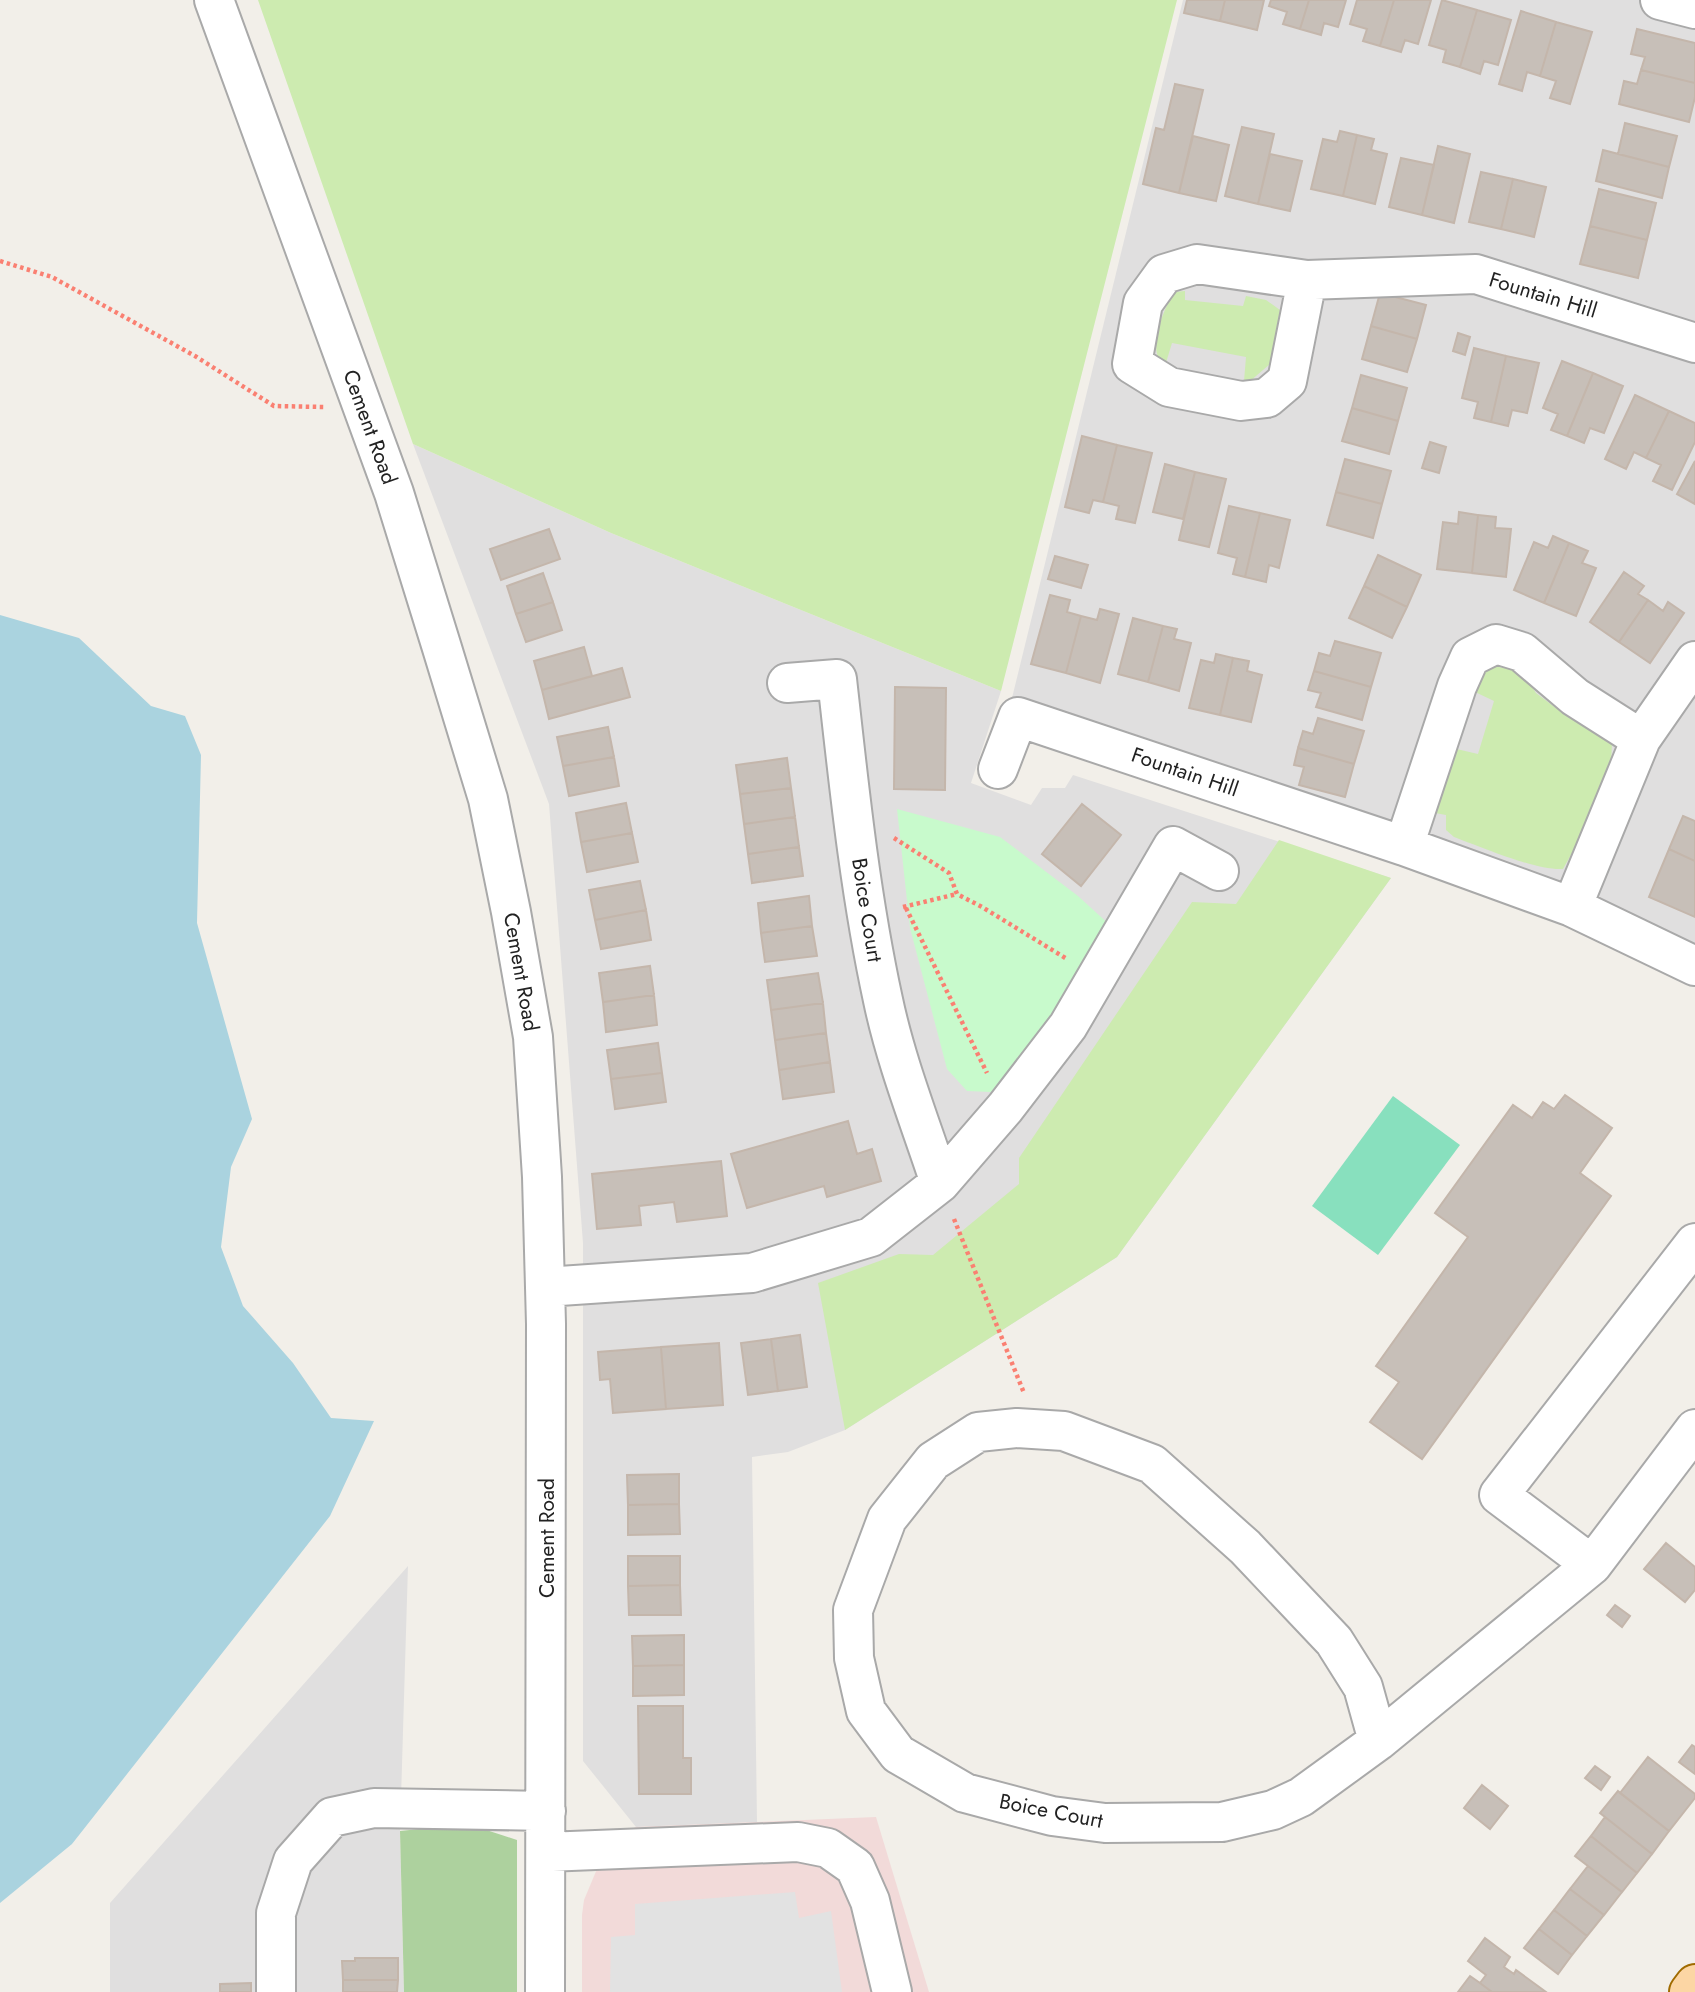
<svg xmlns="http://www.w3.org/2000/svg" width="1695" height="1992" viewBox="0 0 1695 1992" font-family="Jost,sans-serif">
	<style>
		.residential { fill: #e0dfdf }
		.commercial { fill: #f2dad9 }
		.grass { fill: #cdebb0 }
		.forest { fill: #add19e }
		.park { fill: #c8facc }
		.pitch { fill: #88e0be }
		.parking { fill: #e2e2e2 }
		.water { fill: #aad3df }
		.building { fill: #c7bfb8; stroke: #c4b6ab; stroke-width: 2 }
		.lines { fill: none; stroke-linecap: round; stroke-linejoin: round }
		.minor-casing { stroke: #a9a9a9; stroke-width: 42 }
		.major-casing { stroke: #a06b00; stroke-width: 42 }
		.path { stroke: #fa8072; stroke-width: 4.5; stroke-dasharray: 3.5 3.5; stroke-linecap: butt }
		.minor { stroke: #fff; stroke-width: 38 }
		.major { stroke: #fcd6a4; stroke-width: 38 }
		.labels { text-anchor: middle; dominant-baseline: central; stroke-width: 5; stroke-linejoin: round; paint-order: stroke }
		.street-label { font-size: 21px; fill: #222; stroke: #fff }
	</style>
	<rect width="100%" height="100%" fill="#f2efe9"/>
	<path class="residential" d="M1183 0H1695V944L1558 886 1012 698Z
		M413 444 611 533 1001 691 971 783 1031 805 1042 788H1065L1073 775 1391 878 1117 1257 845 1430 788 1452 752 1457 757 1822 636 1827 583 1761V1243L549 804Z
		M408 1566 400 1831 404 1992H110V1903Z"/>
	<path class="commercial" d="M876 1817 929 1992H582V1915L584 1900 610 1838 636 1827Z"/>
	<path class="grass" d="M258 0H1177L1001 691 611 533 413 444Z
		M1185 291V300L1243 306 1246 296 1266 300 1280 310 1270 364 1249 382 1244 381 1246 357 1172 343 1165 366C1165 365 1158 357 1158 357 1151 340 1165 305 1175 292Z
		M1509 663 1527 679 1536 693 1564 714 1592 727 1612 743 1611 764 1577 844 1563 869C1537 871 1481 847 1454 837L1446 830V815L1435 813 1448 747 1478 754 1494 701 1475 692 1486 665 1505 668Z
		M1279 840 1391 878 1117 1257 845 1430 818 1283 899 1254 933 1255 1019 1184V1158L1192 902 1236 904Z"/>
	<path class="forest" d="M468 1824 517 1840V1992H404L400 1831Z"/>
	<path class="park" d="M897 809 1000 837 1078 896 1112 927 1020 1071 991 1092 967 1091 947 1069 910 928Z"/>
	<path class="pitch" d="M1393 1096 1460 1145 1378 1255 1312 1206Z"/>
	<path class="parking" d="M795 1892 799 1918 831 1911 842 1992H610L611 1937 635 1935V1904Z"/>
	<path class="water" d="M0 615 79 638 151 706 185 716 201 755 197 923 252 1119 231 1167 221 1247 243 1306 293 1363 331 1418 374 1421 330 1516 72 1844 0 1903Z"/>
	<path class="building" d="M1187 0H1225L1220 21 1184 13Z
		M1225 0H1264L1257 30 1220 21Z
		M1271 0H1309L1300 29 1283 24 1287 12 1269 6Z
		M1309 0H1346L1338 27 1324 23 1321 35 1300 29Z
		M1357 0H1394L1380 46 1363 41 1367 29 1350 24Z
		M1394 0H1431L1418 44 1405 40 1401 52 1380 46Z
		M1442 0 1477 10 1460 67 1443 62 1446 50 1429 45Z
		M1477 10 1511 20 1498 65 1484 61 1480 74 1460 67Z
		M1521 11 1556 22 1540 76 1527 72 1522 91 1499 84Z
		M1556 22 1592 32 1570 104 1550 98 1556 81 1540 76Z
		M1637 29 1695 43V83L1641 70 1645 57 1631 54Z
		M1641 70 1695 83V97L1689 122 1619 104 1624 81 1637 84Z
		M1175 84 1203 90 1179 193 1143 184 1156 128 1164 130Z
		M1625 123 1677 136 1669 167 1618 154Z
		M1242 127 1274 134 1258 204 1225 196Z
		M1340 131 1357 135 1343 196 1311 189 1323 139 1337 142Z
		M1357 135 1374 139 1371 150 1387 154 1375 204 1343 196Z
		M1193 136 1229 145 1216 201 1179 193Z
		M1438 146 1470 154 1454 223 1422 215Z
		M1603 150 1669 167 1662 198 1596 181Z
		M1270 154 1302 161 1290 211 1258 204Z
		M1401 158 1434 165 1422 215 1389 207Z
		M1481 172 1513 179 1501 229 1469 222Z
		M1513 179 1546 187 1534 237 1501 229Z
		M1599 189 1656 203 1647 240 1590 226Z
		M1590 226 1647 240 1638 278 1580 264Z
		M1380 293 1426 305 1417 339 1371 326Z
		M1371 326 1417 339 1407 372 1362 359Z
		M1458 333 1470 337 1465 355 1453 351Z
		M1474 348 1506 356 1491 422 1474 418 1478 402 1462 398Z
		M1506 356 1539 363 1527 413 1512 410 1508 426 1491 422Z
		M1562 361 1593 373 1567 436 1551 430 1558 414 1543 408Z
		M1593 373 1623 386 1604 433 1590 428 1584 443 1567 436Z
		M1361 375 1407 388 1398 421 1352 408Z
		M1635 395 1669 411 1646 458 1634 452 1626 469 1605 459Z
		M1352 408 1398 421 1389 454 1342 441Z
		M1669 411 1695 423V442L1672 490 1653 481 1661 465 1646 458Z
		M1082 436 1117 445 1103 502 1093 500 1089 513 1065 507Z
		M1430 442 1446 447 1439 473 1422 468Z
		M1117 445 1152 453 1135 523 1116 519 1119 506 1103 502Z
		M1345 459 1391 471 1382 504 1336 492Z
		M1695 461V504L1677 494Z
		M1165 464 1195 472 1183 519 1153 512Z
		M1195 472 1226 479 1209 547 1179 540Z
		M1336 492 1382 504 1373 538 1327 525Z
		M1229 506 1260 513 1245 577 1233 574 1237 558 1218 553Z
		M1459 512 1478 515 1472 573 1437 569 1443 522 1458 524Z
		M1260 513 1290 520 1279 568 1269 565 1266 582 1245 577Z
		M1478 515 1496 517 1495 528 1511 529 1506 577 1472 573Z
		M549 529 560 559 501 580 490 549Z
		M1553 536 1569 543 1544 603 1514 590 1534 542 1548 548Z
		M1569 543 1588 551 1582 563 1596 568 1576 616 1544 603Z
		M1378 555 1421 575 1407 607 1364 586Z
		M1055 556 1088 565 1081 588 1048 579Z
		M1624 572 1644 586 1638 594 1648 600 1619 642 1590 622Z
		M543 573 553 602 516 614 507 586Z
		M1364 586 1407 607 1392 638 1349 618Z
		M1050 595 1070 600 1067 612 1081 616 1066 673 1031 664Z
		M1648 600 1663 611 1668 602 1684 613 1650 663 1619 642Z
		M553 602 562 630 526 642 516 614Z
		M1100 609 1119 614 1100 683 1066 673 1081 616 1097 620Z
		M1133 618 1163 626 1148 682 1118 674Z
		M1163 626 1177 629 1174 639 1191 643 1179 691 1148 682Z
		M1335 641 1381 653 1371 687 1314 671 1319 653 1330 656Z
		M584 647 592 676 542 690 534 661Z
		M1216 654 1233 658 1220 715 1189 708 1201 660 1214 663Z
		M1233 658 1249 661 1247 671 1262 675 1251 722 1220 715Z
		M622 668 630 697 549 719 542 690Z
		M1314 671 1371 687 1362 720 1316 707 1321 693 1308 690Z
		M895 687 946 688 945 790 894 789Z
		M1318 718 1364 731 1354 764 1298 748 1303 731 1313 734Z
		M608 727 614 757 563 766 557 737Z
		M1298 748 1354 764 1345 797 1299 785 1304 767 1294 765Z
		M614 757 619 786 569 796 563 766Z
		M787 758 791 788 740 794 736 765Z
		M791 788 795 817 744 824 740 794Z
		M626 803 632 833 581 842 576 813Z
		M1082 804 1121 835 1081 886 1042 854Z
		M1683 816 1695 821V861L1669 849Z
		M795 817 799 847 748 854 744 824Z
		M632 833 638 862 587 872 581 842Z
		M799 847 803 876 752 883 748 854Z
		M1669 849 1695 861V917L1649 897Z
		M640 881 646 910 595 920 589 890Z
		M809 896 812 926 761 933 758 903Z
		M646 910 651 940 601 949 595 920Z
		M812 926 817 956 765 962 761 933Z
		M650 966 654 995 603 1002 599 973Z
		M818 973 823 1003 771 1010 767 980Z
		M654 995 657 1025 606 1032 603 1002Z
		M823 1003 826 1033 775 1040 771 1010Z
		M826 1033 830 1062 779 1070 775 1040Z
		M658 1043 662 1073 611 1079 607 1050Z
		M830 1062 834 1092 783 1099 779 1070Z
		M662 1073 666 1102 615 1109 611 1079Z
		M1565 1095 1612 1128 1580 1173 1611 1196 1422 1459 1370 1422 1399 1382 1376 1366 1468 1237 1435 1213 1513 1105 1532 1118 1543 1102 1554 1109Z
		M848 1121 857 1154 872 1149 881 1181 827 1197 824 1186 747 1208 731 1154Z
		M721 1161 727 1216 677 1222 674 1202 639 1206 641 1225 597 1229 592 1174Z
		M800 1335 807 1387 778 1391 771 1339Z
		M771 1339 778 1391 748 1395 741 1343Z
		M719 1343 723 1405 666 1409 661 1347Z
		M661 1347 666 1409 613 1413 610 1379 600 1380 598 1352Z
		M679 1474V1504L628 1505 627 1475Z
		M679 1504 680 1534 628 1535V1505Z
		M1666 1543 1695 1567V1590L1685 1602 1644 1569Z
		M628 1556H680V1585L628 1586Z
		M680 1585 681 1615H629L628 1586Z
		M1615 1605 1630 1616 1622 1627 1607 1615Z
		M684 1635V1665L633 1666 632 1636Z
		M684 1665V1695L633 1696V1666Z
		M638 1706H683V1758H691V1794H639Z
		M1692 1745 1695 1747V1774L1679 1762Z
		M1648 1757 1695 1794V1798L1669 1831 1620 1793Z
		M1595 1766 1610 1777 1601 1790 1585 1778Z
		M1482 1785 1508 1806 1490 1829 1464 1808Z
		M1618 1791 1669 1831 1652 1854 1600 1813Z
		M1605 1817 1652 1854 1637 1873 1591 1836Z
		M1591 1836 1637 1873 1622 1892 1575 1856Z
		M1588 1866 1622 1892 1604 1915 1570 1889Z
		M1570 1889 1604 1915 1587 1936 1554 1910Z
		M1554 1910 1587 1936 1572 1955 1539 1929Z
		M1539 1929 1572 1955 1558 1974 1524 1948Z
		M1485 1938 1510 1957 1504 1967 1514 1974 1516 1970 1546 1992H1492L1480 1983 1486 1975 1468 1961Z
		M355 1958H398V1980H343L342 1961H355Z
		M1470 1976 1480 1983 1492 1992H1458Z
		M343 1980H398L397 1992H343Z
		M251 1983V1992H220V1984Z"/>
	<g class="lines">
		<defs>
			<path id="minor" d="M214 0 394 493 442 648 488 799 511 912 533 1037 542 1177 546 1324 545 1992
				M1660 0 1695 9
				M1307 280 1287 381 1267 398 1241 401 1169 387 1132 364 1143 303 1164 274 1197 264 1307 280 1476 274 1695 343
				M787 683 837 679C849 787 860 894 883 1000 896 1062 920 1122 940 1183
				M998 769 1018 717 1404 846 1572 907 1695 966
				M1404 846 1457 686 1470 657 1496 644 1522 652 1575 697 1641 739
				M1572 907 1641 739 1695 661
				M1695 1243 1499 1495 1592 1565 1695 1429
				M545 1287 752 1273 871 1237 940 1183 1005 1108 1068 1026 1173 846 1219 871
				M1378 1741 1363 1687 1334 1641 1245 1547 1152 1464 1064 1431 1017 1428 978 1432 933 1461 887 1519 853 1610 854 1658 866 1711 898 1754 965 1793 1052 1816 1105 1823 1222 1822 1273 1810 1301 1797 1378 1741 1592 1565
				M546 1852 798 1842 828 1848 855 1867 870 1901 892 1992
				M276 1992V1913L293 1861 332 1817 374 1808 546 1811"/>
			<path id="major" d="M1689 1992 1695 1984"/>
		</defs>
		<use href="#minor" class="minor-casing"/>
		<use href="#major" class="major-casing"/>
		<path class="path" d="M0 261 52 277 195 356 274 406 324 407
			M894 838 949 873 957 894 982 907 1067 959
			M903 907 957 894
			M906 908 987 1073
			M954 1219 1024 1393"/>
		<use href="#minor" class="minor"/>
		<use href="#major" class="major"/>
	</g>
	<g class="labels">
		<g class="street-label">
			<text transform="translate(1543 295) rotate(17)">Fountain Hill</text>
			<text transform="translate(370 427) rotate(70)">Cement Road</text>
			<text transform="translate(1185 772) rotate(19)">Fountain Hill</text>
			<text transform="translate(867 910) rotate(81)">Boice Court</text>
			<text transform="translate(521 972) rotate(80)">Cement Road</text>
			<text transform="translate(547 1538) rotate(-90)">Cement Road</text>
			<text transform="translate(1051 1811) rotate(11)">Boice Court</text>
		</g>
	</g>
</svg>
